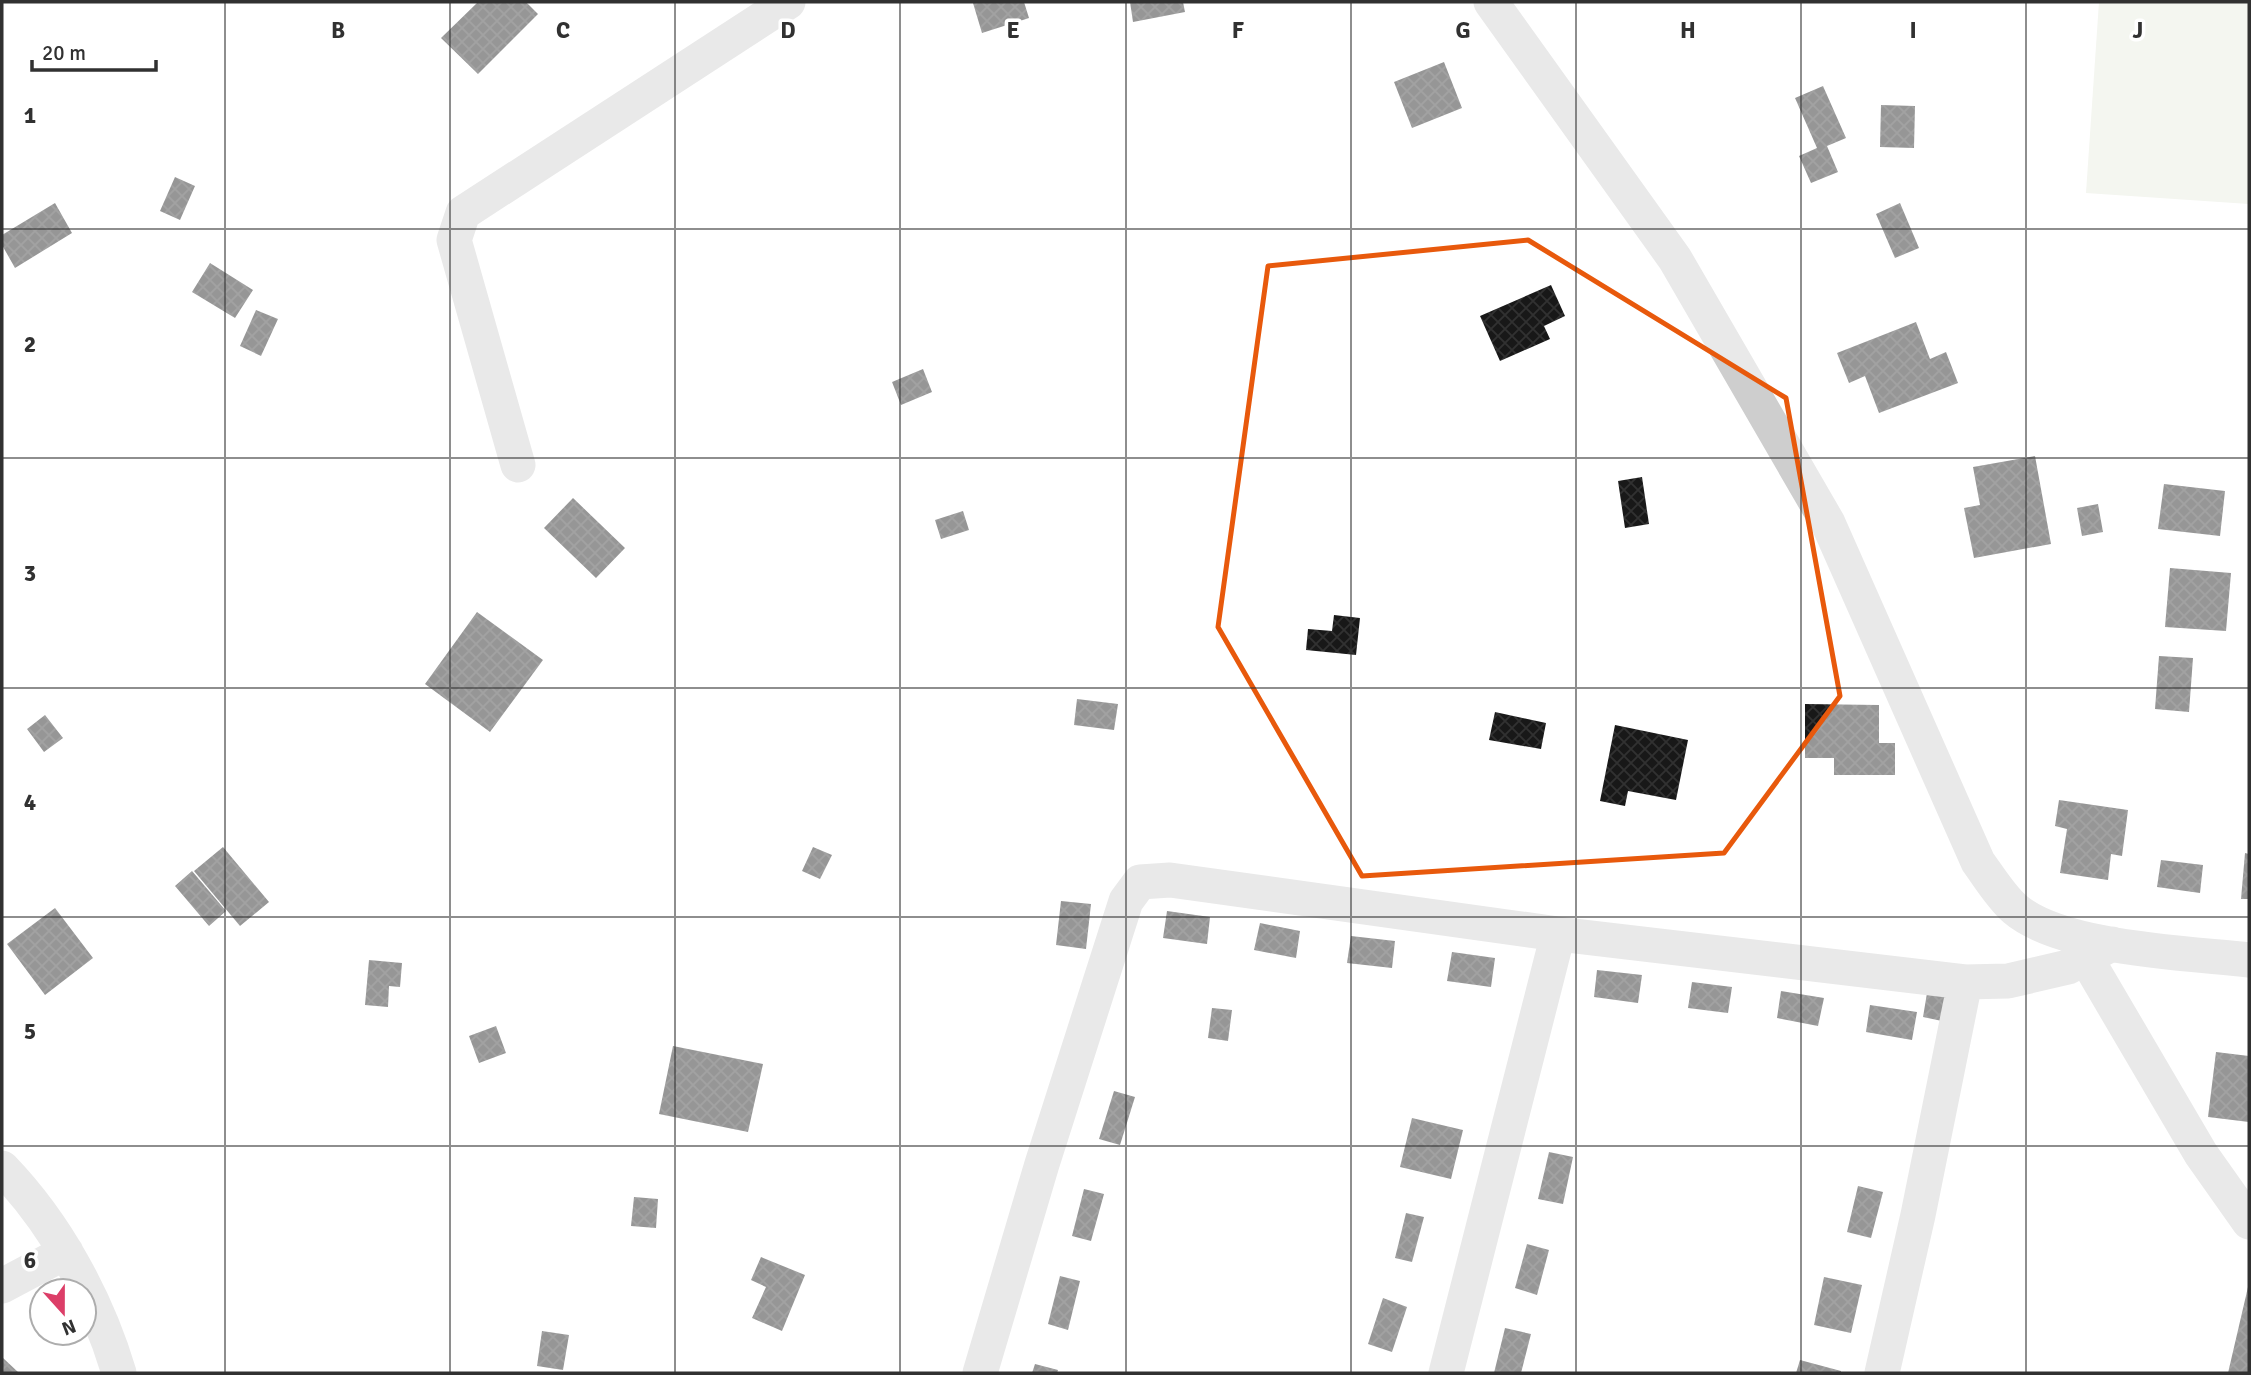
<svg xmlns="http://www.w3.org/2000/svg" width="2251" height="1375" viewBox="0 0 2251 1375" font-family="Signika,sans-serif">
	<style>
		.grass { fill: #e6eadd }
		.building { fill: url(#building-cross-hatch) }
		.lines { fill: none; stroke-linecap: round; stroke-linejoin: round }
		.minor { stroke: #cecece; stroke-width: 35 }
		.marked { fill: none; stroke: #e8590c; stroke-width: 5; stroke-linejoin: round }
		.grid { fill: none; stroke: #313131; stroke-width: 2; stroke-opacity: 0.55 }
		.grid-label { font-size: 23px; text-anchor: middle; font-weight: bold; fill: #313131; stroke: #fff; stroke-width: 7; stroke-linejoin: round; paint-order: stroke }
	</style>
	<defs>
		<pattern id="building-cross-hatch" width="8" height="8" patternUnits="userSpaceOnUse" patternTransform="scale(1.75)"><rect width="8" height="8" fill="#181818"/><path d="M0 0l8 8M0 8l8-8" fill="none" stroke="#313131"/></pattern>
	</defs>
	<rect width="100%" height="100%" fill="#fff"/>
	<path class="grass" d="M2099 2H2249V204L2086 193Z"/>
	<path class="building" d="M478 2H526L538 14 478 74 441 38Z
		M1024 2 1029 18 982 33 973 3Z
		M1130 2H1183L1185 12 1133 22Z
		M1444 62 1462 108 1412 128 1394 82Z
		M1823 86 1846 138 1827 146 1838 172 1811 183 1799 156 1817 148 1795 98Z
		M1881 105 1915 106 1914 148 1880 147Z
		M175 177 195 186 180 220 160 211Z
		M55 203 72 233 15 268 2 245V235Z
		M1900 203 1919 248 1895 258 1876 214Z
		M210 263 253 290 235 318 192 292Z
		M1551 285 1565 316 1544 326 1550 339 1500 361 1480 316Z
		M256 310 278 319 261 356 240 346Z
		M1916 322 1930 359 1946 352 1958 383 1879 413 1865 376 1849 383 1837 353Z
		M923 369 932 392 901 405 892 382Z
		M2035 456 2051 544 1974 558 1964 508 1980 505 1973 467Z
		M1642 477 1649 524 1625 528 1618 481Z
		M2164 484 2225 491 2220 536 2158 529Z
		M573 498 625 548 596 578 544 528Z
		M2098 504 2103 532 2082 536 2077 508Z
		M963 511 969 530 941 539 935 520Z
		M2170 568 2231 573 2226 631 2165 627Z
		M477 612 543 660 490 732 425 684Z
		M1334 615 1360 618 1356 655 1306 650 1308 629 1332 631Z
		M2159 656 2193 658 2189 712 2155 709Z
		M1077 699 1118 704 1114 730 1074 725Z
		M1805 704 1879 705V743H1895V775H1834V758H1805Z
		M1495 712 1546 723 1541 749 1489 740Z
		M45 715 63 738 44 752 27 729Z
		M1615 725 1688 740 1676 800 1628 791 1625 806 1600 801Z
		M2059 800 2128 810 2122 856 2111 854 2108 880 2060 873 2067 829 2055 826Z
		M223 847 269 902 240 926 194 871Z
		M813 847 832 855 820 879 802 871Z
		M2245 853 2249 854V899H2241Z
		M2161 860 2203 865 2200 893 2157 887Z
		M192 871 226 911 209 926 175 886Z
		M1061 901 1091 904 1086 949 1056 945Z
		M55 908 93 958 45 995 7 944Z
		M1167 911 1210 917 1207 944 1163 938Z
		M1260 923 1300 931 1296 958 1254 950Z
		M1351 936 1395 941 1392 968 1347 963Z
		M1452 952 1495 958 1491 987 1447 981Z
		M369 960 402 963 400 987 389 986 388 1007 365 1005Z
		M1597 970 1642 975 1638 1003 1594 997Z
		M1692 982 1732 987 1728 1013 1688 1008Z
		M1781 991 1824 998 1818 1026 1777 1018Z
		M1927 993 1946 997 1942 1021 1923 1017Z
		M1870 1005 1917 1012 1912 1040 1866 1032Z
		M1212 1008 1232 1010 1228 1041 1208 1038Z
		M496 1026 506 1053 479 1063 469 1036Z
		M673 1046 763 1064 748 1132 659 1114Z
		M2216 1052 2249 1056V1122L2208 1117Z
		M1114 1091 1135 1097 1120 1145 1099 1139Z
		M1412 1118 1463 1130 1451 1179 1400 1167Z
		M1549 1152 1573 1157 1563 1204 1538 1199Z
		M1858 1186 1883 1192 1871 1238 1847 1232Z
		M1084 1189 1104 1194 1091 1241 1072 1236Z
		M634 1197 658 1199 656 1228 631 1226Z
		M1406 1213 1424 1217 1412 1262 1395 1258Z
		M1527 1244 1549 1250 1537 1295 1515 1288Z
		M761 1257 805 1275 782 1331 752 1318 766 1287 751 1280Z
		M1060 1276 1080 1281 1068 1330 1048 1324Z
		M1824 1277 1862 1285 1851 1333 1814 1325Z
		M2248 1287 2249 1373H2228Z
		M1383 1298 1407 1307 1392 1352 1368 1344Z
		M1505 1328 1531 1334 1521 1373H1494Z
		M542 1331 569 1335 563 1370 537 1366Z
		M2 1357 19 1373H2Z
		M1800 1360 1841 1371V1373H1796Z
		M1035 1364 1058 1370 1057 1373H1032Z"/>
	<g class="lines">
		<path class="minor" d="M1491 2 1675 259 1828 523 1978 862C1989 877 2001 897 2015 909 2062 949 2187 953 2249 960
			M518 465 454 240 463 213 788 2
			M2086 958 2201 1154 2249 1222
			M2 1168C56 1224 97 1299 119 1373
			M2 1286 66 1252
			M980 1373 1042 1164 1126 901 1140 882 1170 880 1558 934 1965 982 2008 981 2068 967 2112 944
			M1446 1373 1558 934
			M1882 1373 1918 1215 1965 982"/>
	</g>
	<path d="M0 0H2251V1375H0ZM1528 240 1786 398 1840 696 1724 853 1362 876 1218 627 1268 266Z" fill="#fff" fill-opacity=".55" fill-rule="evenodd"/>
	<path class="marked" d="M1528 240 1786 398 1840 696 1724 853 1362 876 1218 627 1268 266Z"/>
	<path class="grid" d="M225 2V1373M450 2V1373M675 2V1373M900 2V1373M1126 2V1373M1351 2V1373M1576 2V1373M1801 2V1373M2026 2V1373M2 229H2249M2 458H2249M2 688H2249M2 917H2249M2 1146H2249"/>
	<g class="grid-label">
		<text x="338" y="38">B</text>
		<text x="563" y="38">C</text>
		<text x="788" y="38">D</text>
		<text x="1013" y="38">E</text>
		<text x="1238" y="38">F</text>
		<text x="1463" y="38">G</text>
		<text x="1688" y="38">H</text>
		<text x="1913" y="38">I</text>
		<text x="2138" y="38">J</text>
		<text x="30" y="123">1</text>
		<text x="30" y="352">2</text>
		<text x="30" y="581">3</text>
		<text x="30" y="810">4</text>
		<text x="30" y="1039">5</text>
		<text x="30" y="1268">6</text>
	</g>
	<rect width="2251" height="1375" fill="none" stroke="#313131" stroke-width="7"/>
	<g transform="translate(63 1312) rotate(159)"><circle r="33" fill="#ffffff" stroke="#adadad" stroke-width="2"/>
	<path d="M0-5L12 26L0 18L-12 26Z" fill="#dc3e68"/>
	<text y="-10" font-size="19" font-weight="bold" text-anchor="middle" fill="#313131">N</text>
	</g>
	<path d="M32 60v10h124v-10" fill="none" stroke="#313131" stroke-width="3.5"/>
	<text x="42" y="60" font-size="21" fill="#313131" stroke="#ffffff" stroke-width="5" paint-order="stroke">20 m</text>
</svg>
